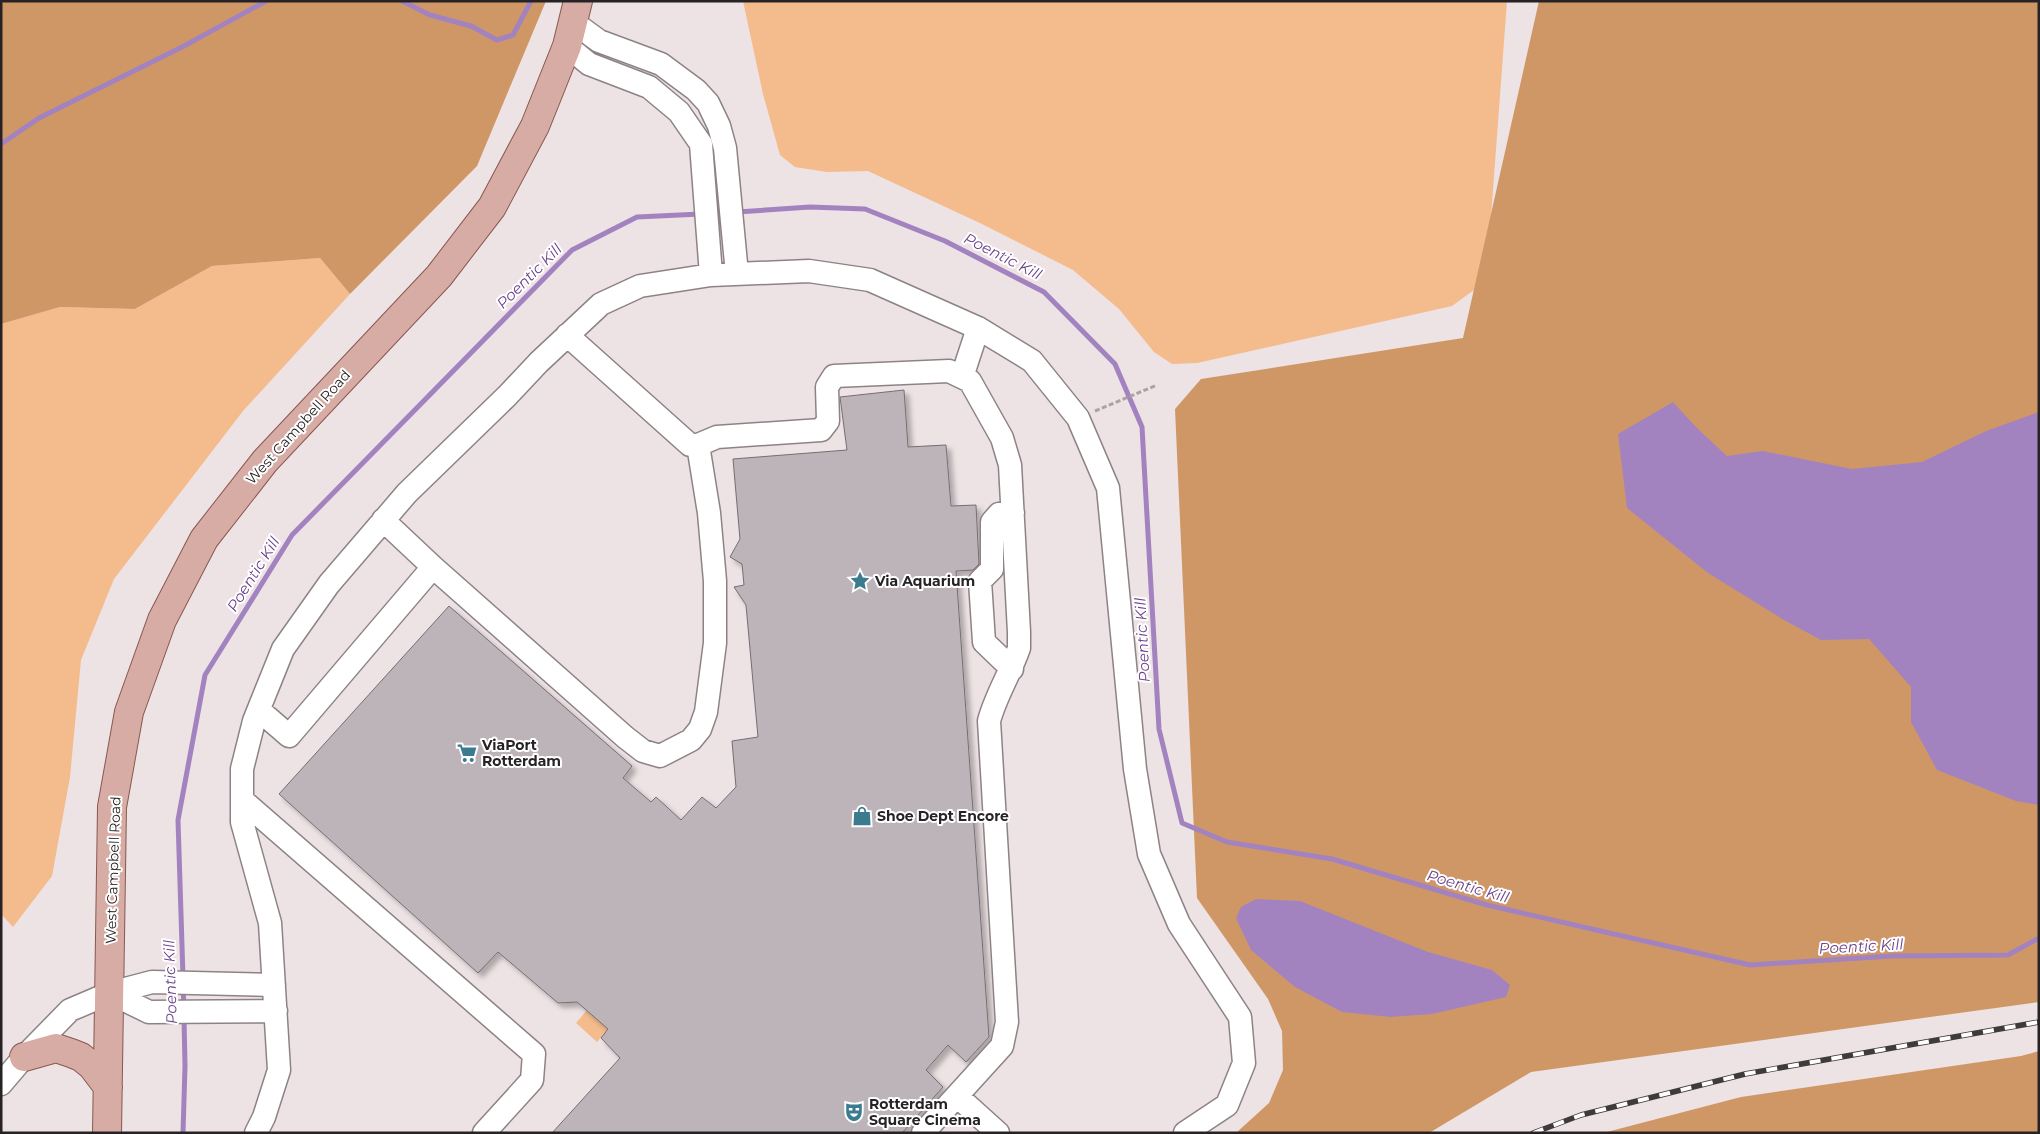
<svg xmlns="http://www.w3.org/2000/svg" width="2040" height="1134" viewBox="0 0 2040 1134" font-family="Montserrat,sans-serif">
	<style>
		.green { fill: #f4bb8c }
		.forest { fill: #d09766 }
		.water { fill: #a283c0 }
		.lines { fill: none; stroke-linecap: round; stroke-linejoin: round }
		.stream { stroke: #a283c0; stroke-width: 5 }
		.building { fill: #bdb4ba; stroke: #766e74; filter: url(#shadow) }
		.minor-casing { stroke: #8d8385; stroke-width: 25 }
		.major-casing { stroke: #885850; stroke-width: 30 }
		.path { stroke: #aba2a4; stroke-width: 3; stroke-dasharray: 5 2.5; stroke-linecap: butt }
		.minor { stroke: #fff; stroke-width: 22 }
		.major { stroke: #d7aca4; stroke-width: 28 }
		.rail-casing { stroke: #3f3a3c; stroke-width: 5.5 }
		.rail { stroke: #fff; stroke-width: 4; stroke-dasharray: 11; stroke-linecap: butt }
		.labels { text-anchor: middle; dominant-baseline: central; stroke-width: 4; stroke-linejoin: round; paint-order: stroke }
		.street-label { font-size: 14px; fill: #272324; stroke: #fff }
		.poi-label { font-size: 14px; font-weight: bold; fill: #272324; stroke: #fff; text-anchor: start }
		.water-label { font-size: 15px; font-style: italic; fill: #6a428d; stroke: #fff }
	</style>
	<defs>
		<filter id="shadow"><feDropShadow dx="4.5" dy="4.5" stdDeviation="2.5" flood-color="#0004"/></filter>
	</defs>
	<rect width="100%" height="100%" fill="#ede2e4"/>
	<path class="green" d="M743 1H1507L1488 257 1482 284 1452 306 1197 363 1172 364 1154 352 1119 309 1073 270 982 224 868 171 827 172 795 167 780 155 763 94Z
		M320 258 350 294 243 411 114 579 81 660 70 777 52 876 13 927 1 914V324L60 307 135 309 212 266Z
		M587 1010 611 1026 597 1042 576 1023Z"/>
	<path class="forest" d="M1 1H546L477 166 350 294 320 258 212 266 135 309 60 307 1 324Z
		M1539 1H2039V1002L1531 1072 1429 1133H1236L1269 1103 1283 1070 1282 1031 1268 999 1197 898 1175 409 1201 379 1463 338Z
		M2039 1051V1133H1603L1741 1097 2021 1056Z"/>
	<path class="water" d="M1673 402 1697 428 1727 456 1763 451 1852 469 1922 462 1986 431 2039 412V805L2016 801 1937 770 1911 722V687L1869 639 1821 640 1784 620 1708 573 1627 508 1618 434Z
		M1256 899 1300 901 1428 952 1492 970 1510 985 1506 997 1432 1014 1390 1017 1342 1012 1295 987 1251 950 1236 918 1241 907Z"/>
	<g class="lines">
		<path class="stream" d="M402 1 430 15 471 26 497 40 513 35 531 1
			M1 144 39 118 184 46 266 1
			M737 212 810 207 865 209 945 241 1044 292 1115 364 1142 427 1159 729 1182 823 1227 842 1332 859 1487 905 1750 965 1892 956 2008 955 2039 938
			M183 977 178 820 205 675 292 535 572 250 637 217 701 214
			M183 988 184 1007
			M183 1133 185 1066 184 1018"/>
	</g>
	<path class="building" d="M904 390 908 447 946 445 951 506 976 505 979 564 973 570 956 571 989 1037 966 1062 948 1045 926 1070 943 1087 902 1133H552L620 1058 601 1038 608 1029 577 1002 558 1003 498 952 478 973 279 794 449 606 632 766 623 778 651 802 656 797 681 820 702 797 716 808 736 787 732 741 758 737 746 605 734 587 744 585 742 564 730 557 740 539 733 459 847 450 840 397Z"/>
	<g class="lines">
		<defs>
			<path id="minor" d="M573 22 599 41 661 64 696 90 708 103 719 126 725 148 737 274
				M567 46 589 64 649 87 679 112 701 144 711 275
				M567 335 690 445H698
				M962 377 978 328
				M383 520 433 567 625 737 643 751 660 756 691 740 700 729 706 712 715 643V581L709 513 698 445 717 437 821 430 828 421 827 387 834 376 949 371 970 381 1002 438 1010 465 1019 632V648C1010 674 996 695 989 721L1007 1022 1002 1046 923 1133
				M1012 669 984 642 980 581 992 569V522L999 514 1013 513
				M259 710 289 736 433 567
				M242 800 534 1054 532 1080 484 1133
				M110 993 149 1012 276 1011
				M1 1084 24 1057 70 1010 110 993 152 982 274 985
				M957 1096 998 1133
				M256 1133 264 1117 279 1070 270 923 242 822V769L254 721 283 649 329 584 407 493 507 396 539 362 601 304 640 286 711 275 809 271 870 280 978 328 1032 361 1078 418 1108 488 1135 769 1149 854 1179 924 1240 1017 1244 1063 1227 1105 1185 1133"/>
			<path id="major" d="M24 1057 56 1048 71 1053 81 1057 92 1066 108 1087
				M107 1133 112 807 129 712 162 620 204 539 265 461 439 276 492 207 535 126 567 46 578 1"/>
		</defs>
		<use href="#minor" class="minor-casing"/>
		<use href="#major" class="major-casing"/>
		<path class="path" d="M1095 411 1157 385"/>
		<use href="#minor" class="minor"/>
		<use href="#major" class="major"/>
		<defs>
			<path id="rail" d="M1533 1133 1581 1115 1745 1074 2039 1022"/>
		</defs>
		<use href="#rail" class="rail-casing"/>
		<use href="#rail" class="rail"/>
	</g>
	<defs>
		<symbol id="sight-bare" viewBox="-9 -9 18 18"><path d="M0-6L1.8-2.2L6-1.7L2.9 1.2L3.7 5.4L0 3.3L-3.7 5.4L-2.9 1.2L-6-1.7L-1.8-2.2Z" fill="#3b7b8f" stroke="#fff" stroke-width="2.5" paint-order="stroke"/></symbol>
		<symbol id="supermarket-bare" viewBox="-9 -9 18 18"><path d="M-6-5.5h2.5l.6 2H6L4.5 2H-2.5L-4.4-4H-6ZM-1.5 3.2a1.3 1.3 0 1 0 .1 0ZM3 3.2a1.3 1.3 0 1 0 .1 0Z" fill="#3b7b8f" stroke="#fff" stroke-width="2.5" paint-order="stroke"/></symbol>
		<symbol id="shop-bare" viewBox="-9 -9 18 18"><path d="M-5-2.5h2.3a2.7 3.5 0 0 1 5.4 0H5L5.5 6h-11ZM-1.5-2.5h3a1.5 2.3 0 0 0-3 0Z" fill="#3b7b8f" stroke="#fff" stroke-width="2.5" paint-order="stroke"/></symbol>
		<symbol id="theatre-bare" viewBox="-9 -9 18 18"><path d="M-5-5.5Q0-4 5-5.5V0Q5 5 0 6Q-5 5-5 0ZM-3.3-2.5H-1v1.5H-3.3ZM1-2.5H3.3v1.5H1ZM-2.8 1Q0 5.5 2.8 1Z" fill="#3b7b8f" stroke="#fff" stroke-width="2.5" paint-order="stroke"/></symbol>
	</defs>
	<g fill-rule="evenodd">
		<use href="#sight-bare" x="846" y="567" width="28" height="28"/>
		<use href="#supermarket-bare" x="453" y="739" width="28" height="28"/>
		<use href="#shop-bare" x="848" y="802" width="28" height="28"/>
		<use href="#theatre-bare" x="840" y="1098" width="28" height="28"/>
	</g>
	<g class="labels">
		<g class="street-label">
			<text transform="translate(298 427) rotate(-48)">West Campbell Road</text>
			<text transform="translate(113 870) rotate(-88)">West Campbell Road</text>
		</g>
		<g class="poi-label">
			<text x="875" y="581">Via Aquarium</text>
			<text x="482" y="745">ViaPort<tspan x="482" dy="16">Rotterdam</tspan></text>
			<text x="877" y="816">Shoe Dept Encore</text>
			<text x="869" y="1104">Rotterdam<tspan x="869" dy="16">Square Cinema</tspan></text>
		</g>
		<g class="water-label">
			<text transform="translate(1003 256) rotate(27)">Poentic Kill</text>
			<text transform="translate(529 276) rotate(-45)">Poentic Kill</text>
			<text transform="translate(253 574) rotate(-58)">Poentic Kill</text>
			<text transform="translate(1142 640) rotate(-93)">Poentic Kill</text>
			<text transform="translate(1468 886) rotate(16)">Poentic Kill</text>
			<text transform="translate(1861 946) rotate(-3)">Poentic Kill</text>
			<text transform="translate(170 982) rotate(-92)">Poentic Kill</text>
		</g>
	</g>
	<rect width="2040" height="1134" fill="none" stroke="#272324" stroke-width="5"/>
</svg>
